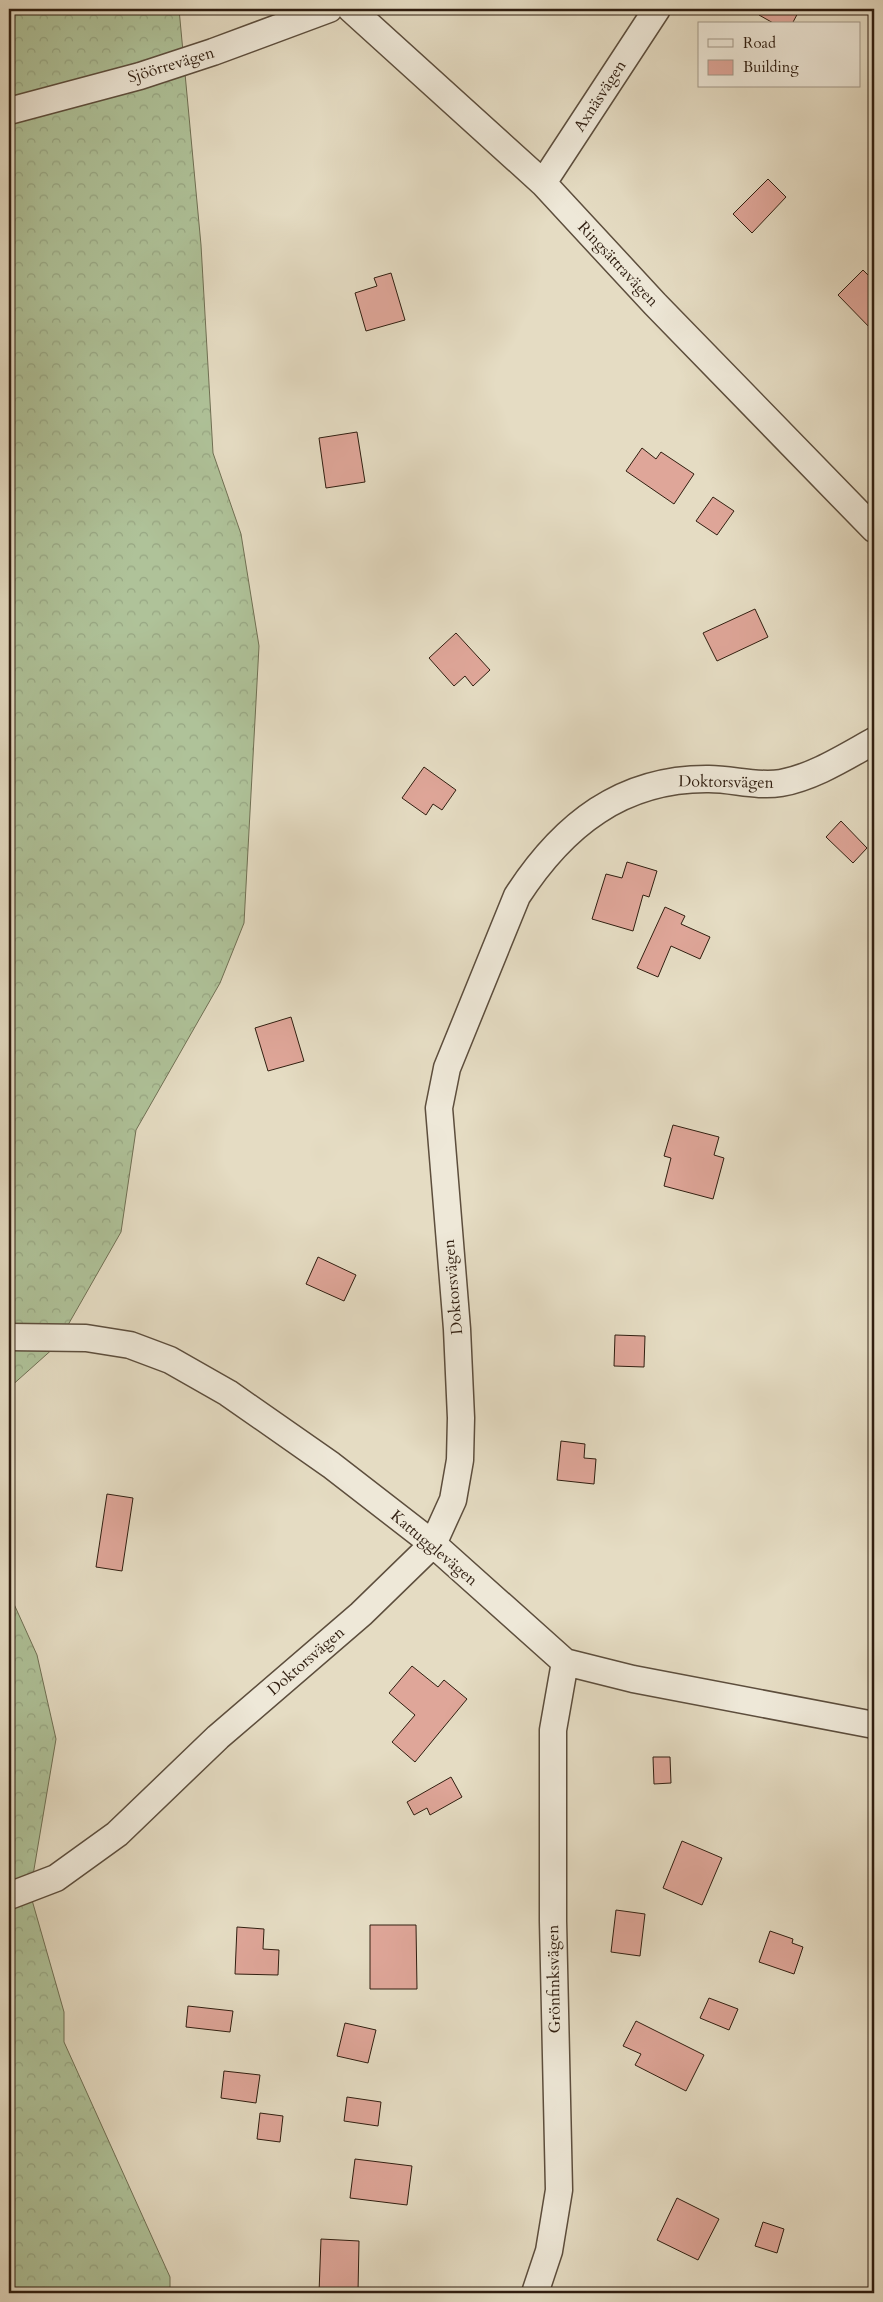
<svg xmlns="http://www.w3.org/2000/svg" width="883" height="2302" viewBox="0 0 883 2302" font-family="Cardo,serif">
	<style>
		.forest { fill: url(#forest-crowns); stroke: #707054 }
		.building { fill: #dfa699; stroke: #301e10 }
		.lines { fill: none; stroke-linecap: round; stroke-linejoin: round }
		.minor-casing { stroke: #5d4e3d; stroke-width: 29 }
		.minor { stroke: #eee8d8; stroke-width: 26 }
		.labels { text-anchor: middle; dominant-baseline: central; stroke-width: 4; stroke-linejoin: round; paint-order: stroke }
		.street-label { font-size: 16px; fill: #301e10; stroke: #eee8d8 }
	</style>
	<defs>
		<pattern id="forest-crowns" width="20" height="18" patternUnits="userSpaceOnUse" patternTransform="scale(1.25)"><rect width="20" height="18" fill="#afc299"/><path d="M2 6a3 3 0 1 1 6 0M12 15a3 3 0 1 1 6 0" fill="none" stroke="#97a683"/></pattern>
	</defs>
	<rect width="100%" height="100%" fill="#e5dcc3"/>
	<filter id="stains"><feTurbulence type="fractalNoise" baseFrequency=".004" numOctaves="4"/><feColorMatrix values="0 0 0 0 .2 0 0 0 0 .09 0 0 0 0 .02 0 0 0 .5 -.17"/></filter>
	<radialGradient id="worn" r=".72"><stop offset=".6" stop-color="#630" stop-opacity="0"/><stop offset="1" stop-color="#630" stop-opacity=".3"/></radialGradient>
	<path class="forest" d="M9 9H179L201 245 213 453 241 534 259 646 244 923 220 983 136 1130 121 1232 56 1346 9 1388Z
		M9 1593 37 1655 56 1739 30 1893 64 2012V2042L170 2277V2293H9Z"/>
	<path class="building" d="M762 9H800L792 24H775L759 15Z
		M768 179 786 197 752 233 733 214Z
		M863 270 874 281V332L838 295Z
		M391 273 405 320 366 331 355 293 377 286 374 278Z
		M357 432 365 482 326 488 319 438Z
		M642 448 656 459 661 452 694 474 674 504 626 471Z
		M713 497 734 511 717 535 696 521Z
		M755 609 768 637 717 661 703 633Z
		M456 633 490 670 473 686 465 676 454 686 429 658Z
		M424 767 456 790 442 810 433 804 426 815 402 798Z
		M841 821 867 848 853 863 826 837Z
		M627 862 657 871 649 897 643 895 633 931 592 919 606 874 622 878Z
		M665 907 685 916 681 924 710 937 700 959 671 946 658 977 637 968Z
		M291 1017 304 1061 268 1071 255 1028Z
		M673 1125 719 1137 714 1155 724 1158 713 1199 664 1186 671 1158 664 1156Z
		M318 1257 356 1275 344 1301 306 1284Z
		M615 1335 645 1336 644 1367 614 1366Z
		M561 1441 585 1444 584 1458 596 1459 594 1484 557 1480Z
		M107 1494 133 1498 122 1571 96 1567Z
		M412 1666 438 1687 444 1680 467 1699 415 1762 392 1742 415 1715 389 1693Z
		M653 1757H670L671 1783 654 1784Z
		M451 1777 462 1797 430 1815 427 1808 414 1815 407 1802Z
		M682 1841 722 1858 702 1905 663 1888Z
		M616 1910 645 1914 640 1956 611 1952Z
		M370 1925H416L417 1989H370Z
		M237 1927 264 1929 263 1949 279 1950 278 1975 235 1974Z
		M770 1931 793 1939 792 1943 803 1947 794 1974 759 1962Z
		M709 1998 738 2009 729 2030 700 2018Z
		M188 2006 233 2011 230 2032 186 2027Z
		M636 2021 704 2055 686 2091 635 2065 641 2054 623 2046Z
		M345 2023 376 2030 368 2063 337 2056Z
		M224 2071 260 2075 256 2103 221 2098Z
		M347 2097 381 2102 378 2126 344 2121Z
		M260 2113 283 2116 280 2142 257 2139Z
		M355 2159 412 2166 407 2205 350 2198Z
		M677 2198 719 2219 698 2260 657 2240Z
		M763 2222 784 2229 777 2253 755 2246Z
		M321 2239 359 2241 358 2293H319Z"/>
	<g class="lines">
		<defs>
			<path id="minor" d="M351 9 543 183 655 304 874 529
				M9 111 140 76 213 52 329 9
				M543 183 657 9
				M9 1337 86 1338 130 1345 170 1360 228 1393 331 1465 433 1544 565 1662 633 1679 874 1725
				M9 1896 56 1878 117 1834 218 1737 361 1614 433 1544 453 1500 460 1460 461 1418 457 1329 439 1108 447 1068 517 896C563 825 622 778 709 779 733 779 757 787 781 783 814 777 845 757 874 741
				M535 2293 549 2251 559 2190 553 1921V1730L565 1662"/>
		</defs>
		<use href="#minor" class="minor-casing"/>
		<use href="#minor" class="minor"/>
	</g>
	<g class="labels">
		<g class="street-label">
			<text transform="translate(171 65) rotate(-17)">Sjöörrevägen</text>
			<text transform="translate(600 96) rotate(-57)">Axnäsvägen</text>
			<text transform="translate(618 264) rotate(47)">Ringsättravägen</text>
			<text transform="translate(726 782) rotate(1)">Doktorsvägen</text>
			<text transform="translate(453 1287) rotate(-95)">Doktorsvägen</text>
			<text transform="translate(434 1548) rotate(40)">Kattugglevägen</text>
			<text transform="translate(306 1661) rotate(-41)">Doktorsvägen</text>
			<text transform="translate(554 1979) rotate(-91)">Grönfinksvägen</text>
		</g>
	</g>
	<rect width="883" height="2302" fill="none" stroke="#e5dcc3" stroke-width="30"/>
	<rect x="10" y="10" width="863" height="2282" fill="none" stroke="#301e10" stroke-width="2.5"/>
	<rect x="15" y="15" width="853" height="2272" fill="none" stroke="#301e10"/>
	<rect x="698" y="22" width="162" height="65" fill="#eee8d8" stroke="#a29788"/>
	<rect x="708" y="39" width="25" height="8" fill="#eee8d8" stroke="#a29788"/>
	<text x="743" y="48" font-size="15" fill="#301e10">Road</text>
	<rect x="708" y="60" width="25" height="15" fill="#dfa699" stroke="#a29788"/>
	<text x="743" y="72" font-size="15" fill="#301e10">Building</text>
	<rect width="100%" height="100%" filter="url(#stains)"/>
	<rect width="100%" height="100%" fill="url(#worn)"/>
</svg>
